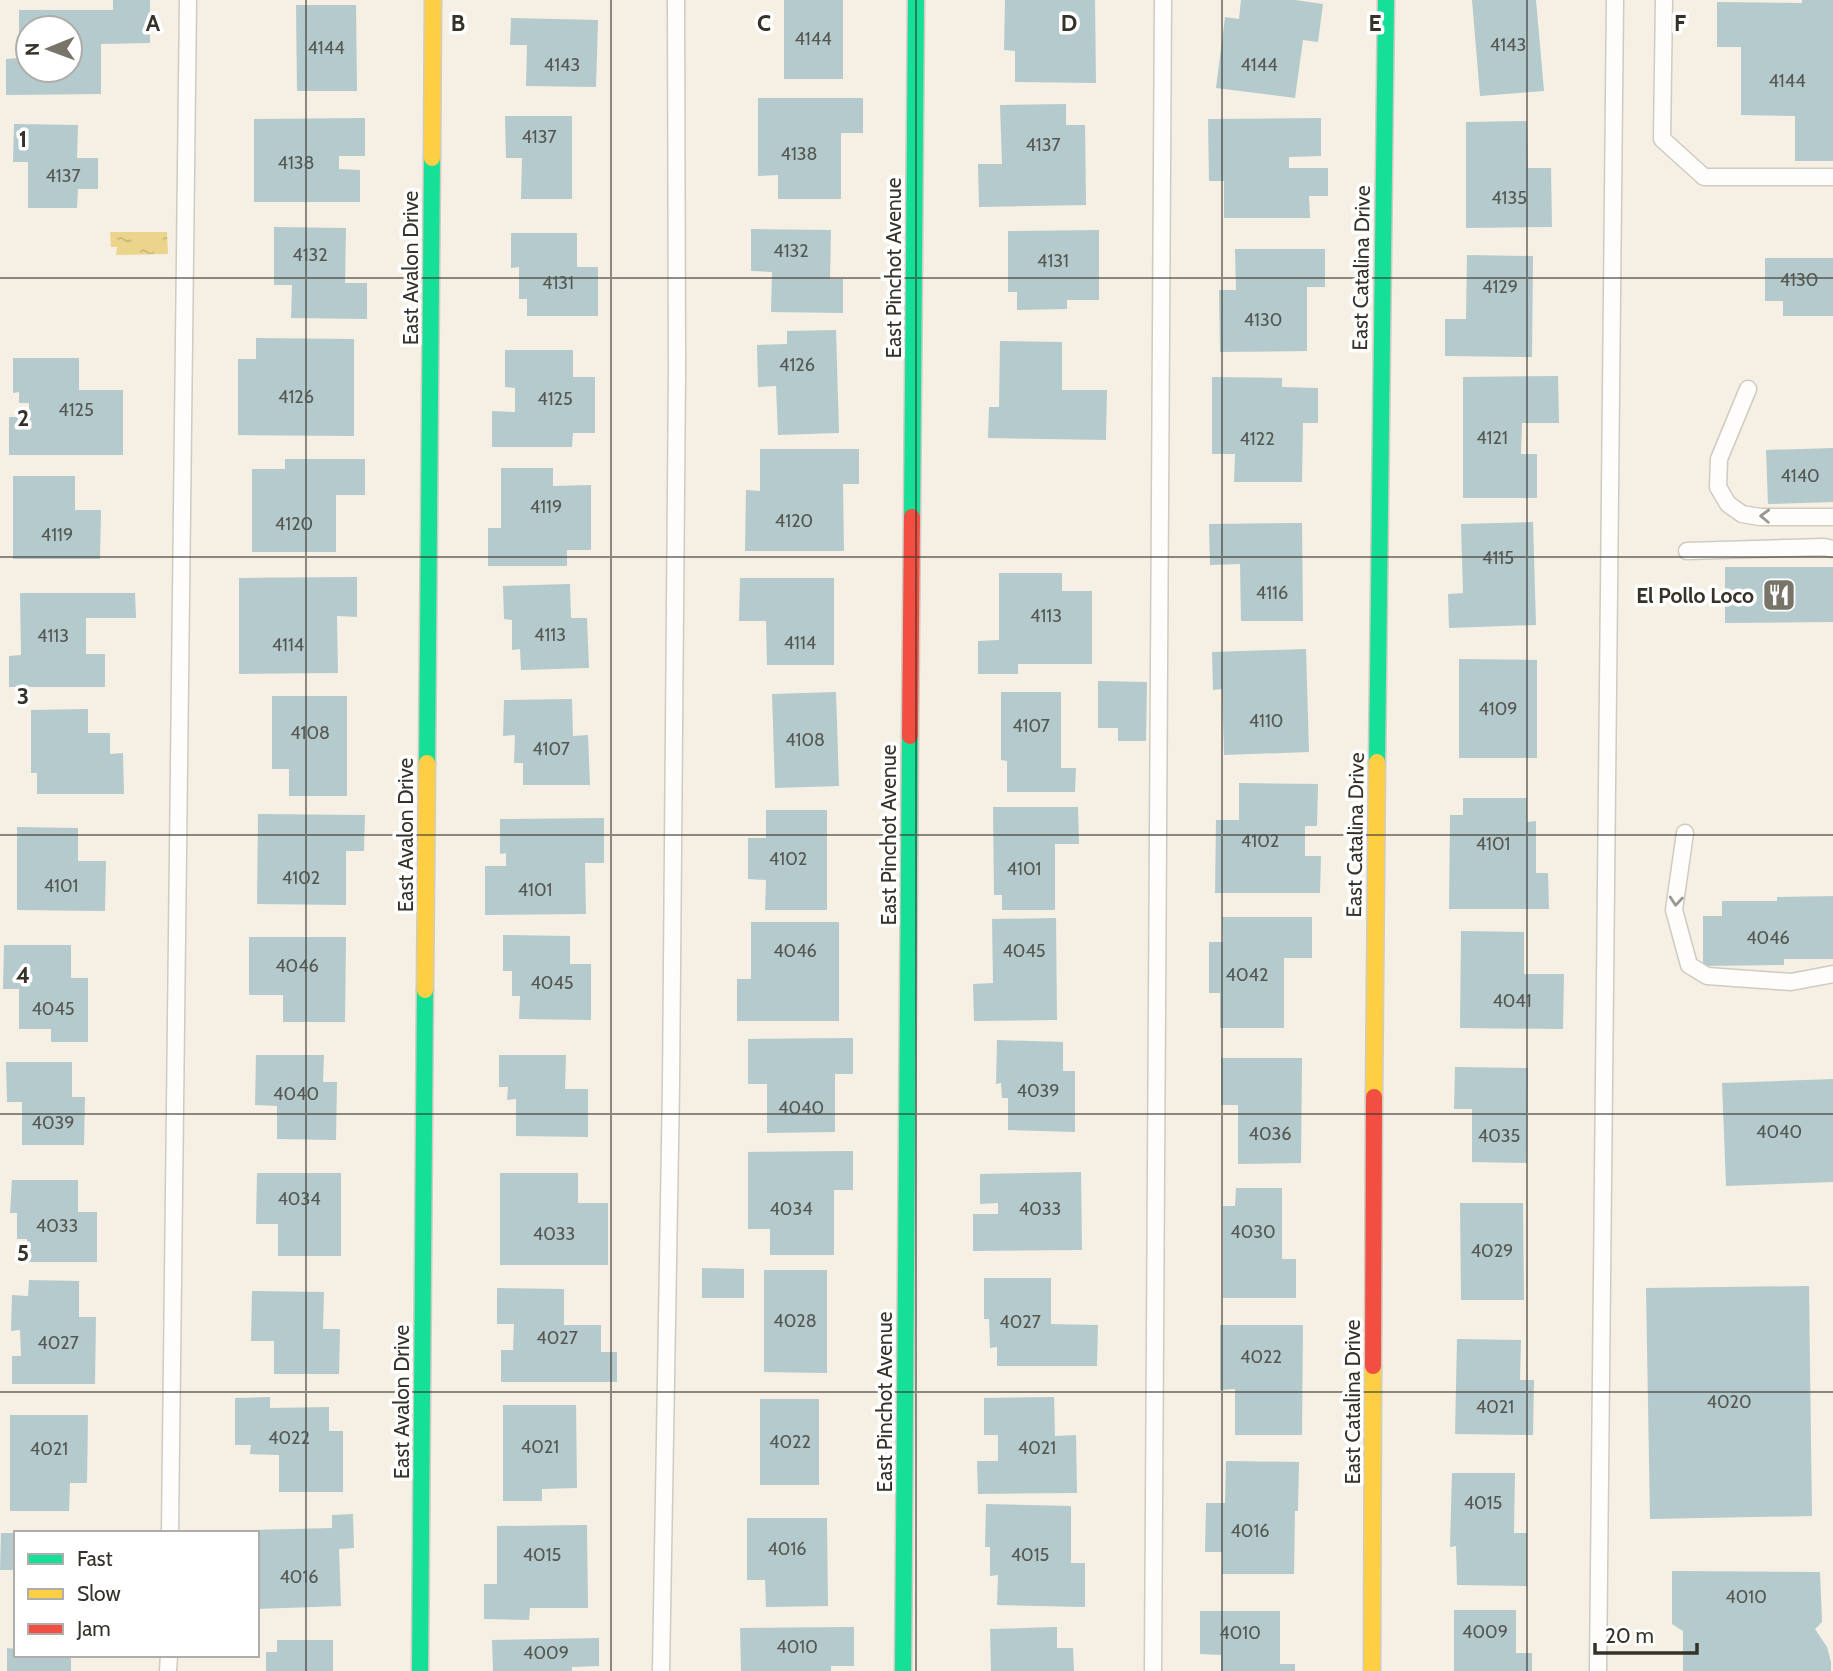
<svg xmlns="http://www.w3.org/2000/svg" width="1833" height="1671" viewBox="0 0 1833 1671" font-family="Cabin,sans-serif">
	<style>
		.water { fill: url(#water-ripples) }
		.building { fill: #b4cacc; fill-rule: evenodd }
		.lines { fill: none; stroke-linecap: round; stroke-linejoin: round }
		.lane-casing { stroke: #cfcbc1; stroke-width: 19 }
		.fast-casing { stroke: #cfcbc1; stroke-width: 19 }
		.slow-casing { stroke: #cfcbc1; stroke-width: 19 }
		.jam-casing { stroke: #cfcbc1; stroke-width: 19 }
		.lane { stroke: #fefdfb; stroke-width: 16 }
		.fast { stroke: #16e098; stroke-width: 16 }
		.slow { stroke: #ffcf43; stroke-width: 16 }
		.jam { stroke: #f24e42; stroke-width: 16 }
		.oneway { stroke: #9a9892 }
		.grid { fill: none; stroke: #353229; stroke-width: 2; stroke-opacity: 0.55 }
		.labels { text-anchor: middle; dominant-baseline: central; stroke-width: 7; stroke-linejoin: round; paint-order: stroke }
		.number-label { font-size: 18px; fill: #555852 }
		.street-label { font-size: 21px; fill: #353229; stroke: #fff }
		.poi-label { font-size: 21px; font-weight: bold; fill: #353229; stroke: #fff; text-anchor: end }
		.grid-label { font-size: 23px; text-anchor: middle; font-weight: bold; fill: #353229; stroke: #fff; stroke-width: 7; stroke-linejoin: round; paint-order: stroke }
	</style>
	<defs>
		<pattern id="water-ripples" width="26" height="14" patternUnits="userSpaceOnUse" patternTransform="scale(1.75)"><rect width="26" height="14" fill="#ebd48c"/><path d="M2 4q2-2 4 0t4 0M15 11q2-2 4 0t4 0" fill="none" stroke="#cab679"/></pattern>
	</defs>
	<rect width="100%" height="100%" fill="#f5f0e3"/>
	<path class="water" d="M110 232H167L168 254 116 255 117 247H111Z"/>
	<path class="building" d="M113 0H150V43L101 44V94L6 95V59L19 58V10H113ZM28 28H70V70H28Z
		M784 0H843V79H784Z
		M1005 0H1095L1096 83 1015 82V51L1004 50Z
		M1241 0H1295L1323 4 1318 42 1303 40 1295 98 1216 88 1225 17 1239 19Z
		M1472 0H1536L1544 91 1480 96Z
		M1802 0H1833V161H1795V116L1741 115V47H1717V2L1802 3Z
		M296 5H356L357 91H297Z
		M511 18 598 20 596 87 526 86 527 45H510Z
		M758 98H863V133H841V199H778V175L758 176Z
		M1066 104V125H1085L1086 205 979 207 978 164H1002L1000 105Z
		M505 116H572V199H521L522 158H506Z
		M365 118V156H339V169L360 170V202H254V119Z
		M1321 118V156L1289 157V168H1328V196H1309L1310 218H1224V181H1209L1208 119Z
		M1527 121 1528 168H1551L1552 227 1466 228V122Z
		M14 124 78 125 77 158H98V189H78L77 208H28V162H13Z
		M274 227 346 228 345 283H367V319L291 318 292 285H274Z
		M751 229 831 230 830 279H843V313L771 312 772 272 751 271Z
		M1099 230V300H1067V309L1017 310V292H1008V231Z
		M511 233H577V267H598V316H527V299H519V267L511 268Z
		M1235 249H1325V287H1307V351L1220 352 1219 290H1236Z
		M1467 255 1533 256 1532 357 1445 356V319H1466Z
		M1765 258H1833V316H1783V301H1765Z
		M836 330 839 433 778 435 776 386 758 387 757 345 787 344V331Z
		M256 338 354 339V436L238 435V359H256Z
		M1000 341 1062 342V390H1107L1106 440 988 438 989 407H999Z
		M505 350H573V377H595V433H573L572 447H492V411L515 412V388L505 387Z
		M13 358H79V390H123V455H9V417H29V403H19V392L13 393Z
		M1558 376 1559 423H1522L1521 454H1537V498H1463V377Z
		M1212 377 1282 378V387L1318 388V423H1303L1302 482H1234L1235 454H1212Z
		M1833 448V502L1768 504 1766 450Z
		M760 449H859V484H843L844 551H745L746 490 760 491Z
		M285 459H365V495H336V552H252V469H285Z
		M501 468H553V486L591 485V550H567V566H488V528H501Z
		M13 476H75V510H101L100 559H13Z
		M1533 522 1536 625 1449 628 1448 594 1463 593 1461 524Z
		M1302 523 1303 621H1241L1240 564 1210 565 1209 524Z
		M1725 567H1833V622L1725 623Z
		M999 573H1062V591H1092V664H1018V674H978V641L999 640Z
		M357 577V617L337 616 338 673 239 674V578Z
		M740 578H834V665H767L766 621H739Z
		M570 584 571 618H587L589 668 521 670 520 649 512 650V620L504 619 503 586Z
		M20 593H135L136 618H86V654H105V687H9V656L21 655Z
		M1306 649 1309 752 1224 755 1222 689 1213 690 1212 652Z
		M1459 659 1537 660V758H1459Z
		M1098 681 1147 682 1146 741H1118V728H1098Z
		M836 692 839 786 775 788 772 694Z
		M1001 692H1061V768H1076L1075 792H1007V761L1001 760Z
		M272 696H347V796H289V769H272Z
		M572 699 573 736 588 735 590 785H523V763H514L515 735 503 736 504 700Z
		M88 709V733H110V754L123 753 124 794H37V773H31V710Z
		M1239 783 1318 784 1317 826H1305V856H1321L1320 893H1215L1216 820H1239Z
		M1463 798H1527V822L1536 821V873H1548L1549 909H1449L1450 815H1463Z
		M993 807H1078L1079 844H1055V910H1002V895H994Z
		M766 810H827V910H765L766 880 748 879V838H766Z
		M258 814 365 815 364 851H346V905L257 904Z
		M604 818V863H585L586 914 485 915V866H506V853L500 854V819Z
		M17 827 78 828V861H106L105 911 17 910Z
		M1833 896V959H1784V965L1703 966V916H1722V901H1777V897Z
		M1222 917H1312V958H1284V1028H1220V993H1209V942H1223Z
		M1056 918 1057 1020 974 1021 973 984 993 983 992 919Z
		M751 922H839V1021H737V979H751Z
		M1461 931 1524 932V974H1564L1563 1029 1460 1028Z
		M503 935 570 936V964H591V1020L519 1019 520 996H512V971H503Z
		M249 937H346L345 1022H283V995H249Z
		M4 945H71V978H88V1042H51V1029H19V989H3Z
		M853 1038V1074H835V1132L767 1133V1084H748V1039Z
		M997 1040 1063 1042V1071H1075V1132L1008 1130V1098H1002L1001 1083 996 1084Z
		M256 1055H324L323 1082H337L336 1140 277 1139V1106L255 1105Z
		M499 1055H566L565 1089H588V1137L516 1136V1099L507 1100 508 1087H499Z
		M1221 1058H1302L1301 1163 1238 1164V1105H1221Z
		M6 1062H72V1097H85L84 1145H22V1102H7Z
		M1455 1067 1528 1068 1527 1163 1472 1162V1109H1454Z
		M1833 1079V1182L1726 1186 1722 1083Z
		M853 1151V1190H834V1255H770V1229H748V1152Z
		M1081 1172 1082 1250 973 1251V1214H998V1203L980 1204V1174Z
		M257 1173H341V1256H278V1224H256Z
		M500 1173H578V1203H608V1265H500Z
		M12 1180H78V1212H97V1262H27V1239H17V1213H10Z
		M1236 1188H1282V1259H1296V1298H1223V1206H1235Z
		M1460 1203H1523L1524 1300H1461Z
		M702 1268 744 1269V1298H702Z
		M764 1270H827V1373L764 1372Z
		M984 1278H1051V1324L1098 1325 1097 1366H997V1347L990 1348 989 1319H984Z
		M29 1280 79 1281V1317H96L95 1384H12V1356H21L20 1330 11 1331 12 1295 28 1296Z
		M1809 1286 1812 1516 1650 1519 1646 1288Z
		M497 1288 564 1289V1325H601V1352H617V1382H501V1350H513L514 1324H497Z
		M252 1291 324 1292 323 1329H340L339 1374H274V1341H251Z
		M1220 1325H1303L1302 1435H1235V1389L1220 1390Z
		M1457 1339 1521 1340 1520 1380H1534L1533 1435 1455 1434Z
		M270 1397V1408L329 1407V1431H343V1492H279V1455L250 1454 251 1445H235V1398Z
		M1054 1397 1055 1436 1076 1435 1077 1493 978 1494 977 1461H998V1435H984V1398Z
		M760 1399H819V1485H760Z
		M503 1405H576L577 1488 542 1489V1501H503Z
		M10 1415H88L87 1483H70L69 1511H10Z
		M1226 1461 1299 1462 1298 1511H1295L1294 1574H1222V1552H1205L1206 1503H1225Z
		M1452 1473H1515L1514 1533H1527V1586L1457 1585 1456 1546 1450 1547Z
		M986 1504 1071 1506V1563H1085V1607L997 1605 998 1575 990 1576V1547H985Z
		M353 1514 354 1548 339 1549 341 1606 257 1609V1533H252V1530L332 1528V1515Z
		M747 1518H827L828 1606 766 1607 765 1580H747Z
		M587 1525 588 1608H530L529 1620 484 1619V1584H497V1526Z
		M1 1533H16V1570H0Z
		M1672 1571 1820 1572 1822 1622 1815 1629 1827 1647 1831 1662V1671H1683V1631L1672 1624Z
		M1454 1610H1516V1653H1532V1671H1454Z
		M1200 1611H1280V1664H1295V1671H1221V1655L1200 1654Z
		M854 1627V1666H831V1671H741L740 1628Z
		M1057 1627V1648H1073L1074 1671H991L990 1629Z
		M599 1638V1666L572 1667V1671H493L492 1640Z
		M277 1640H333V1671H266V1652H277Z
		M7 1648 16 1649V1655H71V1671H7Z"/>
	<g class="lines">
		<defs>
			<path id="lane" d="M1664 0 1662 139 1704 177H1833
				M1748 389 1719 459 1718 487 1728 504 1742 514 1760 517H1833
				M1687 551 1824 547 1833 549
				M1685 833 1674 910 1689 965 1707 976 1791 982 1833 974
				M170 1533 188 0
				M168 1671 169 1655
				M661 1671 671 1086 677 371 676 0
				M1153 1671 1163 0
				M1598 1671 1615 0"/>
			<path id="fast" d="M912 517 916 0
				M1377 762 1386 0
				M427 763 432 158
				M420 1671 425 990
				M903 1671 910 736"/>
			<path id="slow" d="M432 158 433 0
				M425 990 427 763
				M1374 1097 1377 762
				M1372 1671 1373 1366"/>
			<path id="jam" d="M910 736 912 517
				M1373 1366 1374 1097"/>
		</defs>
		<use href="#lane" class="lane-casing"/>
		<use href="#fast" class="fast-casing"/>
		<use href="#slow" class="slow-casing"/>
		<use href="#jam" class="jam-casing"/>
		<use href="#lane" class="lane"/>
		<use href="#fast" class="fast"/>
		<use href="#slow" class="slow"/>
		<use href="#jam" class="jam"/>
	</g>
	<defs><path id="oneway-chevron" d="M-2-3.5L2.5 0L-2 3.5" fill="none" stroke-width="1.6" stroke-linecap="round" stroke-linejoin="round" transform="scale(1.75)"/></defs>
	<g class="oneway">
		<use href="#oneway-chevron" transform="translate(1765 516) rotate(-178)"/>
		<use href="#oneway-chevron" transform="translate(1676 901) rotate(95)"/>
	</g>
	<path class="grid" d="M306 0V1671M611 0V1671M916 0V1671M1222 0V1671M1527 0V1671M0 278H1833M0 557H1833M0 835H1833M0 1114H1833M0 1392H1833"/>
	<defs>
		<symbol id="restaurant-square" viewBox="-11 -11 22 22"><rect x="-9" y="-9" width="18" height="18" rx="4" fill="#78746a" stroke="#fff"/><path d="M-5-6h1v4h1v-4h1v4h1v-4h1v5L-1.5 .5V6h-2V.5L-5-1ZM5-6V6H3V1.5H1.5Q1.5-4 5-6Z" fill="#fff"/></symbol>
	</defs>
	<g fill-rule="evenodd">
		<use href="#restaurant-square" x="1760" y="576" width="38" height="38"/>
	</g>
	<g class="labels">
		<g class="number-label">
			<text x="813" y="39">4144</text>
			<text x="1508" y="45">4143</text>
			<text x="326" y="48">4144</text>
			<text x="562" y="65">4143</text>
			<text x="1259" y="65">4144</text>
			<text x="1787" y="81">4144</text>
			<text x="539" y="137">4137</text>
			<text x="1043" y="145">4137</text>
			<text x="799" y="154">4138</text>
			<text x="296" y="163">4138</text>
			<text x="63" y="176">4137</text>
			<text x="1509" y="198">4135</text>
			<text x="791" y="251">4132</text>
			<text x="310" y="255">4132</text>
			<text x="1053" y="261">4131</text>
			<text x="1799" y="280">4130</text>
			<text x="558" y="283">4131</text>
			<text x="1500" y="287">4129</text>
			<text x="1263" y="320">4130</text>
			<text x="797" y="365">4126</text>
			<text x="296" y="397">4126</text>
			<text x="555" y="399">4125</text>
			<text x="76" y="410">4125</text>
			<text x="1492" y="438">4121</text>
			<text x="1257" y="439">4122</text>
			<text x="1800" y="476">4140</text>
			<text x="546" y="507">4119</text>
			<text x="794" y="521">4120</text>
			<text x="294" y="524">4120</text>
			<text x="57" y="535">4119</text>
			<text x="1498" y="558">4115</text>
			<text x="1272" y="593">4116</text>
			<text x="1046" y="616">4113</text>
			<text x="550" y="635">4113</text>
			<text x="53" y="636">4113</text>
			<text x="800" y="643">4114</text>
			<text x="288" y="645">4114</text>
			<text x="1498" y="709">4109</text>
			<text x="1266" y="721">4110</text>
			<text x="1031" y="726">4107</text>
			<text x="310" y="733">4108</text>
			<text x="805" y="740">4108</text>
			<text x="551" y="749">4107</text>
			<text x="1260" y="841">4102</text>
			<text x="1493" y="844">4101</text>
			<text x="788" y="859">4102</text>
			<text x="1024" y="869">4101</text>
			<text x="301" y="878">4102</text>
			<text x="61" y="886">4101</text>
			<text x="535" y="890">4101</text>
			<text x="1768" y="938">4046</text>
			<text x="795" y="951">4046</text>
			<text x="1024" y="951">4045</text>
			<text x="297" y="966">4046</text>
			<text x="1247" y="975">4042</text>
			<text x="552" y="983">4045</text>
			<text x="1512" y="1001">4041</text>
			<text x="53" y="1009">4045</text>
			<text x="1038" y="1091">4039</text>
			<text x="296" y="1094">4040</text>
			<text x="801" y="1108">4040</text>
			<text x="53" y="1123">4039</text>
			<text x="1779" y="1132">4040</text>
			<text x="1270" y="1134">4036</text>
			<text x="1499" y="1136">4035</text>
			<text x="299" y="1199">4034</text>
			<text x="791" y="1209">4034</text>
			<text x="1040" y="1209">4033</text>
			<text x="57" y="1226">4033</text>
			<text x="1253" y="1232">4030</text>
			<text x="554" y="1234">4033</text>
			<text x="1492" y="1251">4029</text>
			<text x="795" y="1321">4028</text>
			<text x="1020" y="1322">4027</text>
			<text x="557" y="1338">4027</text>
			<text x="58" y="1343">4027</text>
			<text x="1261" y="1357">4022</text>
			<text x="1729" y="1402">4020</text>
			<text x="1495" y="1407">4021</text>
			<text x="289" y="1438">4022</text>
			<text x="790" y="1442">4022</text>
			<text x="540" y="1447">4021</text>
			<text x="1037" y="1448">4021</text>
			<text x="49" y="1449">4021</text>
			<text x="1483" y="1503">4015</text>
			<text x="1250" y="1531">4016</text>
			<text x="787" y="1549">4016</text>
			<text x="542" y="1555">4015</text>
			<text x="1030" y="1555">4015</text>
			<text x="299" y="1577">4016</text>
			<text x="1746" y="1597">4010</text>
			<text x="1485" y="1632">4009</text>
			<text x="1240" y="1633">4010</text>
			<text x="797" y="1647">4010</text>
			<text x="546" y="1653">4009</text>
		</g>
		<g class="street-label">
			<text transform="translate(410 268) rotate(-90)">East Avalon Drive</text>
			<text transform="translate(893 268) rotate(-90)">East Pinchot Avenue</text>
			<text transform="translate(1361 268) rotate(-89)">East Catalina Drive</text>
			<text transform="translate(405 835) rotate(-90)">East Avalon Drive</text>
			<text transform="translate(888 835) rotate(-90)">East Pinchot Avenue</text>
			<text transform="translate(1355 835) rotate(-89)">East Catalina Drive</text>
			<text transform="translate(401 1402) rotate(-90)">East Avalon Drive</text>
			<text transform="translate(884 1402) rotate(-90)">East Pinchot Avenue</text>
			<text transform="translate(1352 1402) rotate(-90)">East Catalina Drive</text>
		</g>
		<g class="poi-label">
			<text x="1754" y="595">El Pollo Loco</text>
		</g>
	</g>
	<g class="grid-label">
		<text x="153" y="31">A</text>
		<text x="458" y="31">B</text>
		<text x="764" y="31">C</text>
		<text x="1069" y="31">D</text>
		<text x="1375" y="31">E</text>
		<text x="1680" y="31">F</text>
		<text x="23" y="147">1</text>
		<text x="23" y="426">2</text>
		<text x="23" y="704">3</text>
		<text x="23" y="983">4</text>
		<text x="23" y="1261">5</text>
	</g>
	<rect x="14" y="1531" width="245" height="126" fill="#ffffff" stroke="#aeada9" stroke-width="2"/>
	<rect x="28" y="1554" width="35" height="10" fill="#16e098" stroke="#aeada9" stroke-width="2"/>
	<text x="77" y="1566" font-size="21" fill="#353229">Fast</text>
	<rect x="28" y="1589" width="35" height="10" fill="#ffcf43" stroke="#aeada9" stroke-width="2"/>
	<text x="77" y="1601" font-size="21" fill="#353229">Slow</text>
	<rect x="28" y="1624" width="35" height="10" fill="#f24e42" stroke="#aeada9" stroke-width="2"/>
	<text x="77" y="1636" font-size="21" fill="#353229">Jam</text>
	<g transform="translate(49 49) rotate(269)"><circle r="33" fill="#ffffff" stroke="#aeada9" stroke-width="2"/>
	<path d="M0-5L12 26L0 18L-12 26Z" fill="#78746a"/>
	<text y="-10" font-size="19" font-weight="bold" text-anchor="middle" fill="#353229">N</text>
	</g>
	<path d="M1595 1643v10h102v-10" fill="none" stroke="#353229" stroke-width="3.5"/>
	<text x="1605" y="1643" font-size="21" fill="#353229" stroke="#ffffff" stroke-width="5" paint-order="stroke">20 m</text>
</svg>
